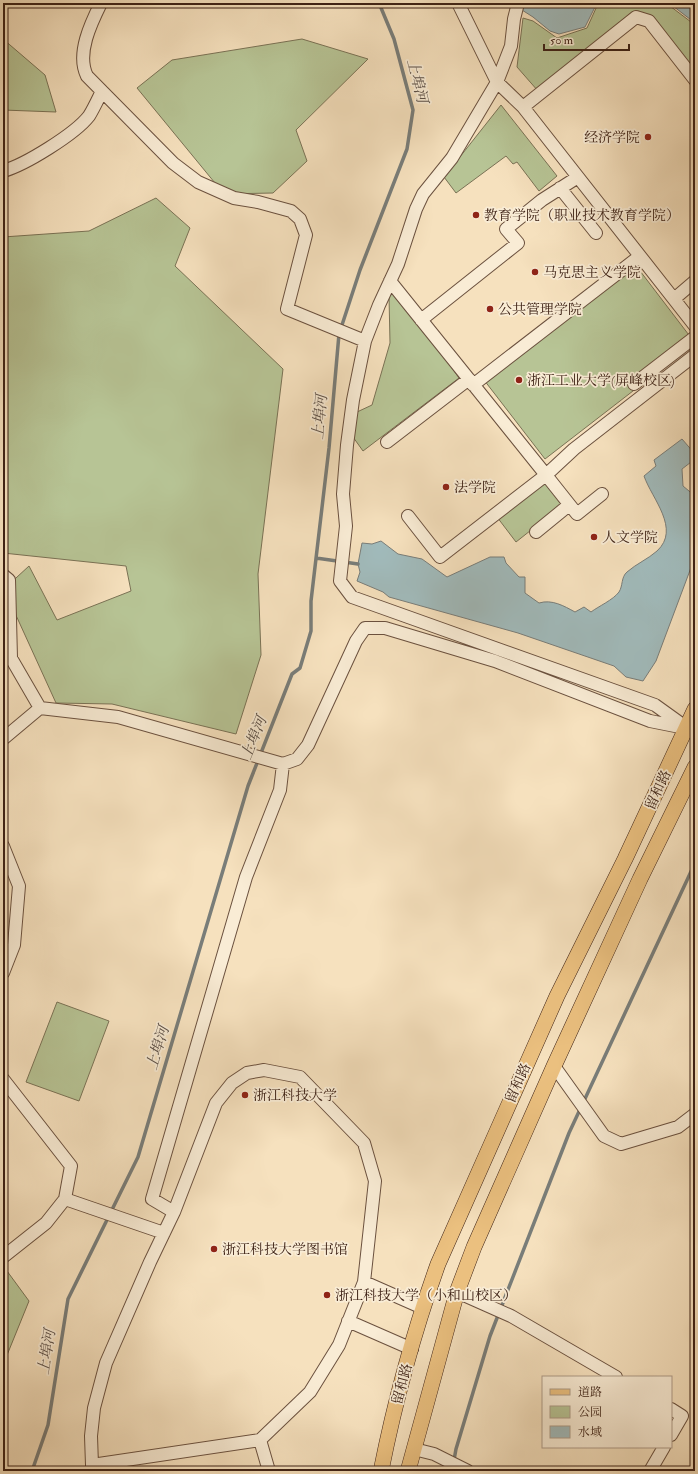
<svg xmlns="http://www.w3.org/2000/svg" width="698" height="1474" viewBox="0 0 698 1474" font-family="'IM FELL Double Pica','Noto Serif SC',serif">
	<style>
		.green { fill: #b7c495; stroke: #7a7255 }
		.water { fill: #a1bbbc; stroke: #797d79 }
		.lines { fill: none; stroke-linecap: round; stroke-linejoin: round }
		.stream { stroke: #797d79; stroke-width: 3.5 }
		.minor-casing { stroke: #6b513f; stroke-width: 14 }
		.major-casing { stroke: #3d2115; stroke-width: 16 }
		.minor { stroke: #f9ecd5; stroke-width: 12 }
		.major { stroke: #ebc07f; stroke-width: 15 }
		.poi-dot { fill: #8f2418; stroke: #f9ecd5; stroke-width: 1.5 }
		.labels { text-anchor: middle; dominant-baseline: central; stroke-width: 3.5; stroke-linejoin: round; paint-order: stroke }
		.poi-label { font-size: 14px; fill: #3d2115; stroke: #f9ecd5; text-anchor: start }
		.street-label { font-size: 14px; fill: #3d2115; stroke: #f9ecd5 }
		.water-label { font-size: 15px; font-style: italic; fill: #5b4f47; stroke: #f9ecd5 }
	</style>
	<rect width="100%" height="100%" fill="#f6e1be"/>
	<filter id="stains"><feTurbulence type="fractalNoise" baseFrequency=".005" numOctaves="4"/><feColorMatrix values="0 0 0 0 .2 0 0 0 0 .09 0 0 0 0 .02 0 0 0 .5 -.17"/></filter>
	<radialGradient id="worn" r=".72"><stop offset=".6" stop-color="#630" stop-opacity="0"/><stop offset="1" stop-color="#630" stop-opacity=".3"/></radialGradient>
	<path class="green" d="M601 3H666L695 25V72L649 16 632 12 538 91 517 67 523 18 533 21 557 38 587 28 597 6Z
		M3 39 45 75 56 112 3 110Z
		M302 39 368 59 296 130 307 161 273 193 224 194 137 88 172 60Z
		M501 105 557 176 539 191 517 162 513 164 506 156 456 193 444 177Z
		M156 198 190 228 175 266 283 369 258 574 261 655 236 734 112 704 56 703 4 589 29 566 57 620 131 591 126 566 3 553V237L89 231Z
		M634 263 695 343 545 459 484 380Z
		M394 291 425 330 459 378 363 451 353 437 357 412 372 405 390 343 389 296Z
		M544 479 564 504 516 542 497 517Z
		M57 1002 109 1021 79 1101 26 1082Z
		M7 1271 29 1301 3 1365V1272Z"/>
	<path class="water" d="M511 3H597L585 27 559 34 550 31 533 17Z
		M669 3H695V23Z
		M682 439 695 454V459L682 469 683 486 695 496V557L656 661 643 681 626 677 614 666 518 633 389 597 383 592 357 581 360 572 358 564 362 543 372 544 381 541 398 554 422 559 447 577 490 557H504L506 563 519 577H525V593L539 603C552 599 564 606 575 612L584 607 591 612C599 606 613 600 619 592 623 586 621 577 627 572 636 564 648 559 657 551 681 529 652 499 644 476L656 466 654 460Z"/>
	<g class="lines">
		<path class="stream" d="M341 328 360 270 407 149 413 110 394 39 379 3
			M316 558 358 564
			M32 1471 48 1425 68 1299 138 1157 248 786 292 674 300 668 311 631V601L329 448 339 334
			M452 1471 456 1449 490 1336 569 1133 695 863"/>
		<defs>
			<path id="minor" d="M101 3C91 23 76 54 87 76L173 163 198 182 234 198 258 202 291 211 300 219 306 235 287 309 365 341
				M458 3 497 82 523 107 695 326
				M518 3 514 19 511 46 497 82 452 158 423 194 416 209 398 264 379 305 365 341 353 400 347 445 343 494 346 526 340 581 352 597 655 705 687 728
				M523 107 636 17 649 21 695 80
				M3 171C25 165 75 134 89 116 94 108 98 99 102 91
				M560 188 596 233
				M390 281 546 475 574 449 695 355
				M674 299 695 281
				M421 320 518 243 506 229 542 200 578 177
				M634 384 695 337
				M473 385 640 256
				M387 442 469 379
				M408 516 440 557 546 475 577 514 602 494
				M536 532 569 505
				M3 575 9 580 11 658 40 708
				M3 739 40 708 118 717 283 764 297 759 308 745 356 641 365 628H385L495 661 650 721 695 730
				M3 846 19 886 14 945 3 973
				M554 1066 604 1136 621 1144 678 1127 695 1114
				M3 1079 71 1166 65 1199 46 1223 3 1257
				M65 1199 164 1233
				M174 1212 152 1199 246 877 280 790 283 764
				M364 1282 423 1308
				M457 1292 511 1316 616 1377
				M348 1321 412 1349
				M671 1409 682 1416 671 1435
				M260 1440 269 1471
				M414 1449 434 1454 468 1471
				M92 1465 260 1440 310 1392 339 1345 364 1282 375 1181 364 1143 300 1077 264 1070 247 1073 232 1083 216 1103 174 1212 150 1262 106 1363 94 1408 91 1436 92 1465 93 1471
				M650 1471 664 1447"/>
			<path id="major" d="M381 1471C395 1401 414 1331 438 1264L557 996 625 859 695 709
				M408 1471 457 1292 474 1247 554 1066 640 879 695 767"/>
		</defs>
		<use href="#minor" class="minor-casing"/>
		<use href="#major" class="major-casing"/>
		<use href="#minor" class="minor"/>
		<use href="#major" class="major"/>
	</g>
	<g class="poi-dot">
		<circle cx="648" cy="137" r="4"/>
		<circle cx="476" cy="215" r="4"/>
		<circle cx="535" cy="272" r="4"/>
		<circle cx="490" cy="309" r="4"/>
		<circle cx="519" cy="380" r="4"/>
		<circle cx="446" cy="487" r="4"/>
		<circle cx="594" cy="537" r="4"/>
		<circle cx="245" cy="1095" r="4"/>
		<circle cx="214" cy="1249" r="4"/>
		<circle cx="327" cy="1295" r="4"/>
	</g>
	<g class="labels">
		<g class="poi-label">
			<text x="640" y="137" text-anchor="end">经济学院</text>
			<text x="484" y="215">教育学院（职业技术教育学院）</text>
			<text x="543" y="272">马克思主义学院</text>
			<text x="498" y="309">公共管理学院</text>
			<text x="527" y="380">浙江工业大学(屏峰校区)</text>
			<text x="454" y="487">法学院</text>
			<text x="602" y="537">人文学院</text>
			<text x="253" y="1095">浙江科技大学</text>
			<text x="222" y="1249">浙江科技大学图书馆</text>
			<text x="335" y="1295">浙江科技大学（小和山校区）</text>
		</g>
		<g class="street-label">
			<text transform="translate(658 790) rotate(-65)">留和路</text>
			<text transform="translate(518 1083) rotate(-66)">留和路</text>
			<text transform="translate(402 1384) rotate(-75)">留和路</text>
		</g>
		<g class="water-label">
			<text transform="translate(417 81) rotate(76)">上埠河</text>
			<text transform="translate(320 417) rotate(-85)">上埠河</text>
			<text transform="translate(254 738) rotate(-68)">上埠河</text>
			<text transform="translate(158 1048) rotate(-73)">上埠河</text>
			<text transform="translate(47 1352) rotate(-81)">上埠河</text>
		</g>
	</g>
	<rect width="698" height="1474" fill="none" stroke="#f6e1be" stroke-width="16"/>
	<rect x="4" y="4" width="690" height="1466" fill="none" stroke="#3d2115" stroke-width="2"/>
	<rect x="8" y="8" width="682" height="1458" fill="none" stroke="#3d2115"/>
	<rect x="542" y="1376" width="130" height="72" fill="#f9ecd5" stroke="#ae9b88"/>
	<rect x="550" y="1389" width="20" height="6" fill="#ebc07f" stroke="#ae9b88"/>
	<text x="578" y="1396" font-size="12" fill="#3d2115">道路</text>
	<rect x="550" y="1406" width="20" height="12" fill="#b7c495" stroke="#ae9b88"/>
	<text x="578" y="1416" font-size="12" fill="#3d2115">公园</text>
	<rect x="550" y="1426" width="20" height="12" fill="#a1bbbc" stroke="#ae9b88"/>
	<text x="578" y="1436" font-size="12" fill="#3d2115">水域</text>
	<path d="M544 44v6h85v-6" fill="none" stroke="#3d2115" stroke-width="2"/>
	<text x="550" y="44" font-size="12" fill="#3d2115" stroke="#f9ecd5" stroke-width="3" paint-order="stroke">50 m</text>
	<rect width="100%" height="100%" filter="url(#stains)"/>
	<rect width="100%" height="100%" fill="url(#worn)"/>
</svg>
